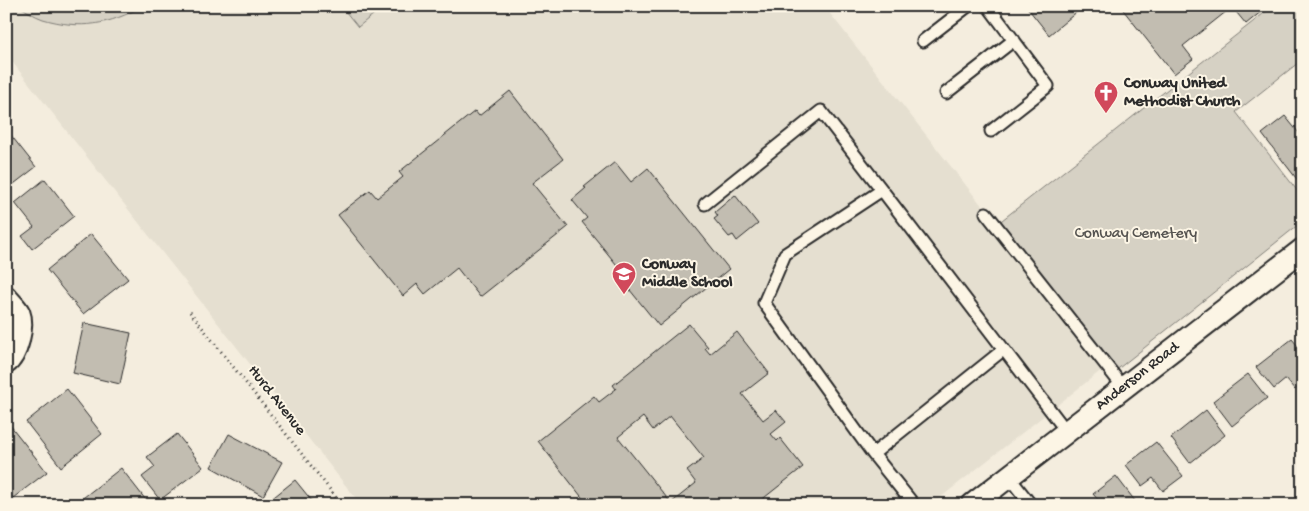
<svg xmlns="http://www.w3.org/2000/svg" width="1309" height="511" viewBox="0 0 1309 511" font-family="'Gochi Hand',sans-serif">
	<style>
		.built { fill: #e5dfd0 }
		.green { fill: #d6d1c4; stroke: #807e78 }
		.building { fill: #c2bdb1; stroke: #2b2b2b; fill-rule: evenodd }
		.lines { fill: none; stroke-linecap: round; stroke-linejoin: round }
		.service-casing { stroke: #2b2b2b; stroke-width: 15 }
		.minor-casing { stroke: #2b2b2b; stroke-width: 25 }
		.path { stroke: #2b2b2b; stroke-width: 3; stroke-dasharray: 1 4; stroke-linecap: butt }
		.service { stroke: #fcf5e5; stroke-width: 11 }
		.minor { stroke: #fcf5e5; stroke-width: 21 }
		.labels { text-anchor: middle; dominant-baseline: central; stroke-width: 4; stroke-linejoin: round; paint-order: stroke }
		.poi-label { font-size: 16px; font-weight: bold; fill: #2b2b2b; stroke: #fcf5e5; text-anchor: start }
		.park-label { font-size: 16px; fill: #565451; stroke: #fcf5e5 }
		.street-label { font-size: 16px; fill: #2b2b2b; stroke: #fcf5e5 }
	</style>
	<rect width="100%" height="100%" fill="#f4edde"/>
	<filter id="ink" filterUnits="userSpaceOnUse"><feTurbulence type="fractalNoise" baseFrequency=".02" numOctaves="2"/><feDisplacementMap in="SourceGraphic" scale="10" xChannelSelector="R" yChannelSelector="G"/><feConvolveMatrix kernelMatrix="1 2 1 2 8 2 1 2 1" color-interpolation-filters="sRGB"/></filter>
	<g filter="url(#ink)">
		<path class="built" d="M6 6H824L1108 365 931 505H361L6 54Z"/>
		<path class="green" d="M19 6H143C109 25 81 30 43 19 34 16 26 10 19 6Z
			M341 6H384L358 27Z
			M1273 6H1303V59L1236 112 1303 198V221L1114 372 997 224Z"/>
		<path class="building" d="M1026 6H1084L1049 35Z
			M1120 6 1179 7 1268 6 1246 24 1232 7 1183 46 1193 59 1174 74Z
			M510 91 563 159 532 183 568 227 480 297 457 268 425 294 417 284 403 296 338 215 370 190 377 198 403 177 399 172 475 111 479 116Z
			M1285 116 1303 138V187L1262 134Z
			M6 129 36 167 6 190Z
			M615 162 631 182 648 168 729 269 659 326 621 279 625 275 582 222 587 218 572 200 586 188 584 187Z
			M45 179 74 216 32 249 22 236 34 227 15 203Z
			M735 195 758 224 737 241 733 235 729 237 714 219 718 216 715 212Z
			M91 234 128 279 83 314 47 270Z
			M84 323 131 333 120 384 73 373Z
			M689 324 708 347 705 348 710 354 737 332 769 373 742 394 763 420 776 410 786 422 771 434 777 441 780 438 803 467 755 505H588L538 441 594 396 599 402 616 389 613 385ZM670 416 704 458 687 471 696 483 671 503 618 437 643 417 653 430Z
			M1292 339 1303 352V384L1295 390 1286 379 1274 389 1256 367Z
			M1248 374 1267 398 1232 426 1213 401Z
			M67 389 102 434 61 467 26 422Z
			M1206 410 1225 435 1190 463 1171 438Z
			M10 425 47 472 13 498 8 491 6 493V427Z
			M177 434 203 467 160 500 142 477 155 467 147 457Z
			M229 434 282 462 263 496 211 467Z
			M1156 442 1183 476 1163 491 1153 478 1142 486 1126 465Z
			M121 468 149 504 74 505Z
			M1116 476 1135 501 1131 505H1094L1099 501 1093 494Z
			M295 480 312 501 308 505H264Z"/>
		<g class="lines">
			<defs>
				<path id="service" d="M988 6 1048 86 991 131
					M923 41 968 6
					M946 93 1014 40
					M705 204 821 111 882 190
					M986 213 1124 388
					M873 454 1003 350
					M1008 476 1031 505
					M914 505 873 454 764 303 785 254 882 190 1067 432"/>
				<path id="minor" d="M6 297C10 302 17 308 19 313 24 326 17 355 6 363
					M972 505 1303 249"/>
			</defs>
			<use href="#service" class="service-casing"/>
			<use href="#minor" class="minor-casing"/>
			<path class="path" d="M190 312 342 505"/>
			<use href="#service" class="service"/>
			<use href="#minor" class="minor"/>
		</g>
	</g>
	<defs>
		<symbol id="church-pin" viewBox="-11 -11 22 30"><path d="M0 17L-7.5 6A9.5 9.5 0 1 1 7.5 6Z" fill="#d1495b" stroke="#fcf5e5"/><path d="M-1.2-6h2.4v3.5h3.3v2.4h-3.3V6h-2.4V-.1h-3.3v-2.4h3.3Z" fill="#fff"/></symbol>
		<symbol id="school-pin" viewBox="-11 -11 22 30"><path d="M0 17L-7.5 6A9.5 9.5 0 1 1 7.5 6Z" fill="#d1495b" stroke="#fcf5e5"/><path d="M0-5L7-2L0 1L-7-2ZM-4 1L0 2.5L4 1V4Q0 6-4 4Z" fill="#fff"/></symbol>
	</defs>
	<g fill-rule="evenodd">
		<use href="#church-pin" x="1092" y="79" width="28" height="38"/>
		<use href="#school-pin" x="610" y="260" width="28" height="38"/>
	</g>
	<g class="labels">
		<g class="poi-label">
			<text x="1124" y="84">Conway United<tspan x="1124" dy="18">Methodist Church</tspan></text>
			<text x="642" y="265">Conway<tspan x="642" dy="18">Middle School</tspan></text>
		</g>
		<g class="park-label">
			<text x="1136" y="234">Conway Cemetery</text>
		</g>
		<g class="street-label">
			<text transform="translate(1138 377) rotate(-38)">Anderson Road</text>
			<text transform="translate(276 401) rotate(52)">Hurd Avenue</text>
		</g>
	</g>
	<rect width="1309" height="511" fill="none" stroke="#fcf5e5" stroke-width="25"/>
	<rect x="12" y="12" width="1284" height="486" fill="none" stroke="#2b2b2b" stroke-width="2" filter="url(#ink)"/>
</svg>
